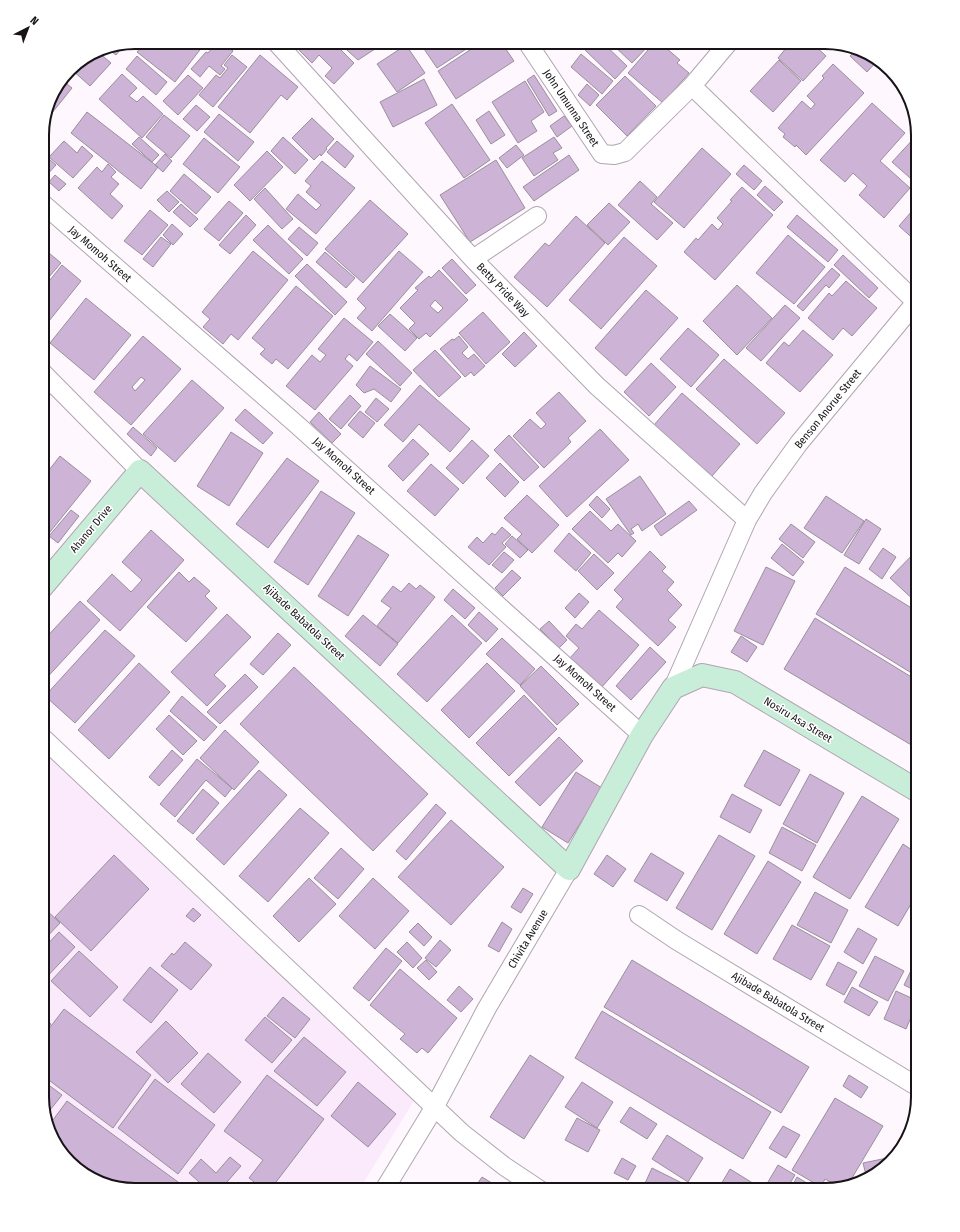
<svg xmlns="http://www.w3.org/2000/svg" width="960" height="1232" viewBox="0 0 960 1232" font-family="'Fira Sans Condensed',sans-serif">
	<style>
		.built { fill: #fbeafc }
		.building { fill: #cdb3d6; stroke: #99909c; fill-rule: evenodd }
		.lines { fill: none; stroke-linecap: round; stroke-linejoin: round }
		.lane-casing { stroke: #b0a5b0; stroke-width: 11 }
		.street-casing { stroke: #b0a5b0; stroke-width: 20 }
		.secondary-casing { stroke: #b0a5b0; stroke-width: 24 }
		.lane { stroke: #fff; stroke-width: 9 }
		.street { stroke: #fff; stroke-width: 18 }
		.secondary { stroke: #c8eeda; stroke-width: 22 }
		.labels { text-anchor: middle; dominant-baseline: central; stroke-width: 3; stroke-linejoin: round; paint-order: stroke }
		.street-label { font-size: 11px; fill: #171317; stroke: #fff }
		.rim { fill: none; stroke: #171317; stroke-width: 2 }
	</style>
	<rect width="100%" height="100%" fill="#fef7fe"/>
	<path class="built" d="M42 751 415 1099 359 1190H135L89 1178 58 1148 42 1097Z"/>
	<path class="building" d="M145 42H206L175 82 137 52Z
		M217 42H222L233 51 221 66 225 69 220 75 209 66 200 77 191 69 206 52 208 53Z
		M305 42H337L335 44 354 63 334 84 325 76 332 68 319 55 312 63 298 49Z
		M340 42H373L378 47 358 60 339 43Z
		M421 42H477L437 68 420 43Z
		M482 42H501L514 61 456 99 438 71Z
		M591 42H602L627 66 615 79 584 49Z
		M610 42H652L632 63Z
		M655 42H659L680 60 677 63 689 73 663 103 628 73Z
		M791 42H811L826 56 803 81 778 58Z
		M125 44 116 55 107 48Z
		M406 45 425 73 397 92 377 64Z
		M856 50 872 55 878 60 867 72 850 56Z
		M97 51 111 63 90 86 71 69 74 65Z
		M581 54 613 81 602 94 571 67Z
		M232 55 247 67 213 107 199 95 216 75 220 78 228 68 224 65Z
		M260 55 298 87 287 100 281 95 250 133 218 107Z
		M137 56 167 82 156 95 126 69Z
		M779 60 801 81 773 112 750 91Z
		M833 64 864 93 806 155 796 145 795 147 783 137 785 134 778 128 802 101 811 109 815 104 807 96 824 78 822 76Z
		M122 74 137 88 129 96 137 102 143 96 163 114 142 138 99 99Z
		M188 75 203 88 178 115 163 101Z
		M534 75 557 111 549 116 527 80Z
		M625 76 656 106 627 136 596 105Z
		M424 79 437 105 393 127 380 102Z
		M62 80 72 88 44 123 52 94Z
		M525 81 544 112 531 121 537 131 518 143 492 102Z
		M587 84 599 95 590 106 578 95Z
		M872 103 905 133 880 161 910 188 884 218 859 195 867 186 853 173 845 182 820 160Z
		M452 104 490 160 464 178 425 123Z
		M196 105 210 117 197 131 183 119Z
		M489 111 505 135 491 144 476 120Z
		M87 112 158 167 141 189 71 133Z
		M219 114 254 142 238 161 204 132Z
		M164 115 190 136 171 158 146 137Z
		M564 116 572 126 557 137 550 126Z
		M312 118 334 139 326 148 327 149 321 156 320 154 314 160 292 138Z
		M916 136 918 138V185L892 162Z
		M139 137 159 155 152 162 132 144Z
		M283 137 308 160 295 174 271 151Z
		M554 137 562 148 553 153 558 160 534 176 522 158Z
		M204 138 240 167 218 193 183 164Z
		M64 141 77 153 82 146 93 156 73 178 49 157Z
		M337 141 354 156 345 168 327 152Z
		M516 145 524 155 507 168 499 158Z
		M702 148 731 174 684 228 654 202Z
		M267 151 283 167 250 201 234 185Z
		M42 153 56 165 44 178 42 176Z
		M165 154 172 161 163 172 155 165Z
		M569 155 579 170 534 201 523 187Z
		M496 160 525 208 470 242 440 195Z
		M322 161 355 188 316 234 286 209 298 194 316 210 321 205 306 192 311 186 305 181Z
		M108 164 116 172 111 177 119 184 110 194 123 206 112 219 78 188 97 167 102 172Z
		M744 165 762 181 754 190 736 174Z
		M184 174 211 197 196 214 170 191Z
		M55 175 66 184 59 191 49 182Z
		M640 181 657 197 651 204 673 223 657 240 618 205Z
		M765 186 783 202 774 211 757 195Z
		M742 187 773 215 715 280 684 252 696 238 698 240 712 224 718 230 723 224 717 218 732 201 730 200Z
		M265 188 293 219 282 229 254 199Z
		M167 191 179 202 169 212 157 200Z
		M370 200 408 234 363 283 325 249Z
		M229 201 243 213 219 241 204 229Z
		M609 203 630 222 608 245 587 225Z
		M181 204 198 219 190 227 173 212Z
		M918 204V243L899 226Z
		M150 210 168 225 142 255 124 241Z
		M246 215 256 225 230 254 219 245Z
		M797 215 838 250 828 262 787 227Z
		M576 216 605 243 547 307 514 277 545 243 549 246Z
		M172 224 183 234 173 245 163 235Z
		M268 225 303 259 289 274 253 240Z
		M299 227 318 243 307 256 288 239Z
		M788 235 825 267 794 304 756 273Z
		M161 237 171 244 153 267 143 259Z
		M624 237 657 266 601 329 569 300Z
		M43 248 61 263 42 285V249Z
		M253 251 288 280 238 340 231 334 223 344 203 327 210 319 202 312Z
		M399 251 423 272 372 331 357 318 366 308 357 299Z
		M325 252 355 278 346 288 316 262Z
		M843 255 878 288 869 298 834 265Z
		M452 259 476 285 466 294 442 268Z
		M307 264 347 302 335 315 295 276Z
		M62 265 81 281 49 321 42 316V290Z
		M832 268 840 275 829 288 826 285 803 311 797 306Z
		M439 270 468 300 430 337 426 333 419 339 409 329 415 323 400 308 418 290 415 288 429 276 431 278ZM435 300 443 308 438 313 430 306Z
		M846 281 877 308 852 336 843 328 833 340 808 318 829 293 832 296Z
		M737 285 772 318 737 355 703 321Z
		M296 286 333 316 288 369 276 359 272 364 260 354 265 349 252 338Z
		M646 290 678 318 626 376 595 348Z
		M86 298 131 335 94 380 50 343Z
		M785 305 800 318 761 361 746 348Z
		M483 312 510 342 486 364 459 333Z
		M390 314 417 338 405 351 378 326Z
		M344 318 373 342 357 361 349 354 345 359 353 366 315 410 286 386 312 355 320 362 326 355 318 349Z
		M688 328 719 355 691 387 660 359Z
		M803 330 833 355 800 392 766 363 784 342 789 346Z
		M524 332 537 346 515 367 502 354Z
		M143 336 181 369 131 425 94 392ZM141 377 145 380 135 391 132 387Z
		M459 336 468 347 462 353 468 359 474 354 485 366 474 376 471 372 465 377 440 349 452 339 454 340Z
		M378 341 412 373 400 386 366 354Z
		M435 350 461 377 439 397 413 370Z
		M724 359 785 413 757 444 696 389Z
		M651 363 676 387 649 416 624 392Z
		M370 366 401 389 391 402 374 389 364 393 356 385Z
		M192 380 224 408 175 462 143 434Z
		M420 385 470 429 450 452 419 424 403 442 384 425Z
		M559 392 586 421 568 438 571 442 544 468 513 436 530 419 541 429 546 424 536 413Z
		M682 393 740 444 712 476 654 425Z
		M350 395 361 406 341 429 329 419Z
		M376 398 389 409 377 422 365 412Z
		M245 409 273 433 263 444 235 420Z
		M360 411 375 423 363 438 348 425Z
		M319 412 341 434 332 443 310 422Z
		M133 427 157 448 151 456 127 434Z
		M600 429 629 460 567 517 539 486Z
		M231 432 263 453 229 506 197 486Z
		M509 435 539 467 524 481 494 450Z
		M413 439 429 454 403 481 388 466Z
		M472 440 489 456 463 484 446 468Z
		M60 456 91 481 42 542V479Z
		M287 458 319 481 268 548 236 524Z
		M500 463 519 482 505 497 486 478Z
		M431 464 459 489 435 516 407 491Z
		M640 476 666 514 642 531 638 524 631 529 634 533 631 535 606 499Z
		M321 491 355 513 308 585 274 562Z
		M527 495 559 525 532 553 517 539 522 534 504 518Z
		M597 496 610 509 602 518 589 505Z
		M826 496 864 521 842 553 804 528Z
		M689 501 697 510 661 536 654 526Z
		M71 510 79 516 58 543 49 536Z
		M590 511 611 531 618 524 636 541 622 557 618 553 608 563 572 529Z
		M866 519 881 529 859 564 844 555Z
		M791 524 815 542 803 558 779 539Z
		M502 527 511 535 502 543 506 547 489 565 468 547 477 537 483 543 492 533 495 535Z
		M151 530 184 560 120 631 87 601 112 574 131 592 142 580 122 562Z
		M569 533 591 553 576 571 554 551Z
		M358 535 389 555 348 616 318 596Z
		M512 536 528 550 520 558 505 544Z
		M782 544 804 562 793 576 771 558Z
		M883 548 896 557 882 579 869 569Z
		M918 549V604L890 578Z
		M650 551 666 567 662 571 674 582 667 590 682 605 668 620 676 627 658 646 616 607 623 599 614 590Z
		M504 552 514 560 502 573 492 565Z
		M594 554 614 573 597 590 578 571Z
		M766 567 795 581 763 645 734 631Z
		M845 567 918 612V677L816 614Z
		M512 570 521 578 503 596 495 588Z
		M179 572 189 582 194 577 210 591 205 596 217 608 186 642 147 607Z
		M409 583 416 589 420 585 435 597 398 643 377 626 391 608 381 601 393 586 401 592Z
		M453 589 475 608 465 619 444 600Z
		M579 593 589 602 575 618 565 608Z
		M80 601 100 620 42 683V642Z
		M599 610 639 645 601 688 569 659 579 648 566 636 576 624 582 629Z
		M479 612 498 629 486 642 468 625Z
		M227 614 251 637 214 675 226 686 207 706 171 672Z
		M363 615 398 644 380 666 345 636Z
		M452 615 482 643 427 702 397 674Z
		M815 618 918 681V749L784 669Z
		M549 621 567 640 559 648 540 629Z
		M105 630 135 656 75 723 45 696Z
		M278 633 291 645 263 675 250 664Z
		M741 636 757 647 747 662 731 652Z
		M502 638 535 669 520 685 486 654Z
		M650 647 666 662 631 700 616 686Z
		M139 663 170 692 109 759 78 730Z
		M487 663 515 691 469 738 441 710Z
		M541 666 579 704 557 725 520 686Z
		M294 667 428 794 373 851 240 724Z
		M245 674 258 687 220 724 207 712Z
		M524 695 557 729 509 776 476 743Z
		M182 696 217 727 204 741 170 711Z
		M169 715 197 741 183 755 156 729Z
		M225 730 259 762 234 790 200 758Z
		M559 737 583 761 540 806 515 782Z
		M172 750 183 760 159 786 149 777Z
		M764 750 800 770 780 806 744 786Z
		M197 759 232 788 225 797 206 780 175 817 160 804Z
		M259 770 287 795 224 865 196 839Z
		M576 772 602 788 568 843 542 827Z
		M810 774 844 793 817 843 783 824Z
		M203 789 219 803 193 834 177 821Z
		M732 794 762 810 750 833 720 817Z
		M862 796 899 819 850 899 813 877Z
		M436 804 446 813 406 860 396 851Z
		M300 808 329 833 268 902 239 876Z
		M451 820 504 867 451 925 398 877Z
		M782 827 816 845 802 871 769 853Z
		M719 835 755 856 712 930 676 908Z
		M903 844 918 854V892L898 926 865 907Z
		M341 848 364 869 338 899 314 878Z
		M651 853 684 873 667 901 634 881Z
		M114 855 149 889 91 951 55 917Z
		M607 855 626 869 613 887 594 874Z
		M768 861 801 882 757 954 724 934Z
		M309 878 336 904 299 942 273 916Z
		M373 878 409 911 375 949 339 916Z
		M523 888 533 894 521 913 511 907Z
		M815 892 848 910 831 943 797 925Z
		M42 906 60 923 42 942Z
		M193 908 201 915 194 922 186 916Z
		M502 922 512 929 499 952 488 946Z
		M418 923 432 937 424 946 409 932Z
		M792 925 830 946 811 980 773 959Z
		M858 928 877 939 863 964 844 952Z
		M59 932 75 947 43 981 42 980V950Z
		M440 940 451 950 436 967 425 958Z
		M185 942 212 965 191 990 161 966 172 953 174 955Z
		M407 942 422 958 413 968 397 952Z
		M386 948 402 961 369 1001 353 988Z
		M79 951 118 987 90 1017 51 981Z
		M875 956 904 971 888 1001 859 986Z
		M917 958 918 959V992L904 985Z
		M426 960 437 972 429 980 417 968Z
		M632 960 809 1067 781 1113 604 1007Z
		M838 962 857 972 844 995 826 985Z
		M150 967 178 990 151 1023 123 1000Z
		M400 969 457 1018 428 1053 422 1048 417 1053 400 1039 405 1034 370 1005Z
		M459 986 473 999 461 1012 447 1000Z
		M852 987 878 1002 869 1016 844 1002Z
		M896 991 918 1001 906 1029 884 1019Z
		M283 997 310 1019 295 1038 267 1016Z
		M64 1009 151 1075 113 1128 42 1075V1038Z
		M602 1011 771 1112 743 1159 575 1058Z
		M265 1017 292 1040 272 1063 245 1040Z
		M42 1018 51 1024 42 1036Z
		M166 1021 198 1053 168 1083 136 1052Z
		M304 1037 346 1072 317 1106 274 1071Z
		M208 1053 241 1082 214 1113 181 1084Z
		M530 1055 564 1077 524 1139 490 1117Z
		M267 1075 324 1119 270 1190H264L249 1178 263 1160 224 1131Z
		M849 1075 868 1087 861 1098 843 1086Z
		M155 1079 215 1125 178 1174 118 1128Z
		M42 1080 62 1095 47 1114 42 1097Z
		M358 1082 396 1114 368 1147 331 1116Z
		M582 1082 613 1102 597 1128 565 1107Z
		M835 1098 883 1126 849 1183 838 1186 825 1179 821 1187 792 1170Z
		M67 1101 189 1190H135L89 1178 58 1148 50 1124Z
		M630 1107 657 1124 647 1139 620 1122Z
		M577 1118 600 1130 588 1152 565 1140Z
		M783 1126 800 1135 786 1158 769 1148Z
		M667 1135 703 1158 688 1182 652 1159Z
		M230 1157 241 1166 227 1182 236 1190H208L189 1173 201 1159 216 1173Z
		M892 1157 876 1174 861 1179V1175H866L863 1163Z
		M622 1158 636 1166 628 1180 614 1173Z
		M778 1165 795 1175 786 1190H781L768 1182Z
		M652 1168 692 1188 690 1190H642Z
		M730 1169 764 1190H728L720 1186Z
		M482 1177 500 1188 499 1190H473Z
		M797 1177 818 1190H790Z"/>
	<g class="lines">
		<defs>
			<path id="lane" d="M42 396 54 383"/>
			<path id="street" d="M276 42 473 259 597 386 747 520
				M527 42 602 154 614 155 625 152 692 86 918 304
				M692 86 729 42
				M42 203 295 423 642 735
				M473 259 537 216
				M42 372 140 471
				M673 688 747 520 763 493 799 443 916 302
				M42 737 462 1133 504 1166 540 1190
				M639 915 676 940 918 1087
				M384 1190 434 1108 487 1008 569 869"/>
			<path id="secondary" d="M42 587 140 471 569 869 642 735 673 688 702 675 735 682 918 791"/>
		</defs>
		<use href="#lane" class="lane-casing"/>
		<use href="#street" class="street-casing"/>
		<use href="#secondary" class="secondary-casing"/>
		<use href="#lane" class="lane"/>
		<use href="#street" class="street"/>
		<use href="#secondary" class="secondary"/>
	</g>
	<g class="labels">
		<g class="street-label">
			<text transform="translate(571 108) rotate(56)">John Umunna Street</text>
			<text transform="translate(100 254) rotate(41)">Jay Momoh Street</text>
			<text transform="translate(503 290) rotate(46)">Betty Pride Way</text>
			<text transform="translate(828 409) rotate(-51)">Benson Anorue Street</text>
			<text transform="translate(344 466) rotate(42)">Jay Momoh Street</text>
			<text transform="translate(91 529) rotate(-50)">Ahanor Drive</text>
			<text transform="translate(304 622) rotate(43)">Ajibade Babatola Street</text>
			<text transform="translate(585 683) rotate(42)">Jay Momoh Street</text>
			<text transform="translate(798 720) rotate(31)">Nosiru Asa Street</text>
			<text transform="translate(528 939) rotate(-59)">Chivita Avenue</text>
			<text transform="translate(778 1002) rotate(31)">Ajibade Babatola Street</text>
		</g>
	</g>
	<path d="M0 0H960V1232H0ZM135 49H825A86 86 0 0 1 911 135V1097A86 86 0 0 1 825 1183H135A86 86 0 0 1 49 1097V135A86 86 0 0 1 135 49Z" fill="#fff" fill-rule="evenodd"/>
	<path class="rim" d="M135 49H825A86 86 0 0 1 911 135V1097A86 86 0 0 1 825 1183H135A86 86 0 0 1 49 1097V135A86 86 0 0 1 135 49Z"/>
	<g transform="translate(28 28) rotate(42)" stroke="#ffffff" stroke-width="3" paint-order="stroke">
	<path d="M0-3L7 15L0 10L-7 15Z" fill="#171317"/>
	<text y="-6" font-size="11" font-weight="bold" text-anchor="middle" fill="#171317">N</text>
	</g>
</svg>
